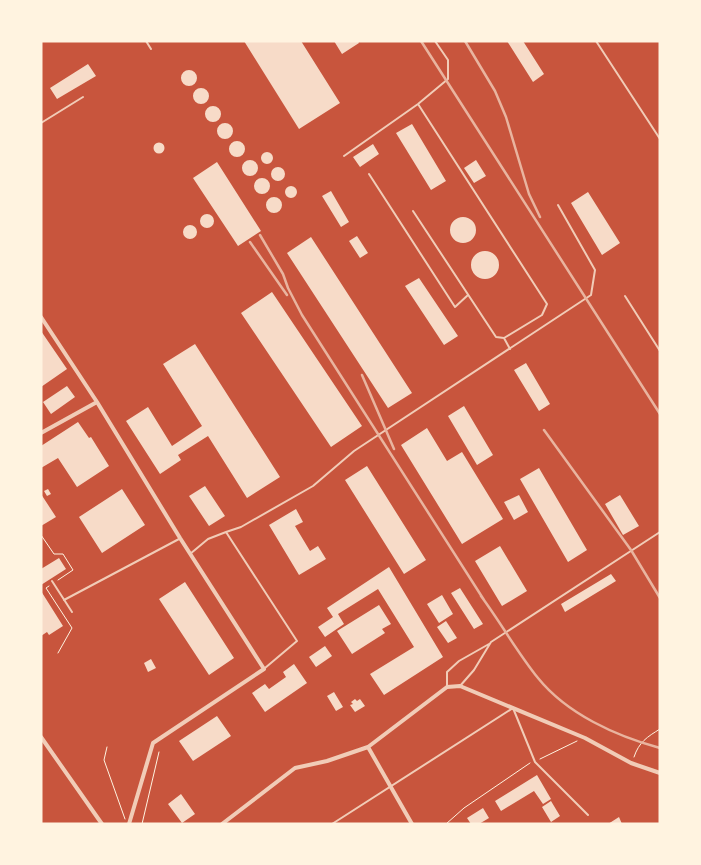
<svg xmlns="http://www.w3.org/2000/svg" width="701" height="865" viewBox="0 0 701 865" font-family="Arial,sans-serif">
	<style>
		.building { fill: #f7dbc8 }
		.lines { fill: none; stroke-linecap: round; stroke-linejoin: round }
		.path { stroke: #fff3e0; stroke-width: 1 }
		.service { stroke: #f1ccb7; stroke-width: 2 }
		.minor { stroke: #f1ccb7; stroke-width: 4 }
		.rail { stroke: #e9b49f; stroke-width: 2.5 }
	</style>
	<rect width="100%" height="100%" fill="#c8553d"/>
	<path class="building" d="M244 41H301L340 103 299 129Z
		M334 41H358L359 43 342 54Z
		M507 41H523L544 74 533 82Z
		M88 64 96 76 57 99 50 88Z
		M181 78a8 8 0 1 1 16 0a8 8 0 1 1-16 0Z
		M193 96a8 8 0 1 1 16 0a8 8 0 1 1-16 0Z
		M205 114a8 8 0 1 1 16 0a8 8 0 1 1-16 0Z
		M217 131a8 8 0 1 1 16 0a8 8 0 1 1-16 0Z
		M412 124 446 181 431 190 396 133Z
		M229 149a8 8 0 1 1 16 0a8 8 0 1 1-16 0Z
		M153.5 148a5.5 5.5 0 1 1 11 0a5.5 5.5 0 1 1-11 0Z
		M373 144 379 154 360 167 353 157Z
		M261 158a6 6 0 1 1 12 0a6 6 0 1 1-12 0Z
		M476 160 486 176 474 183 464 168Z
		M242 168a8 8 0 1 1 16 0a8 8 0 1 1-16 0Z
		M217 162 261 231 238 246 193 178Z
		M271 174a7 7 0 1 1 14 0a7 7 0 1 1-14 0Z
		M254 186a8 8 0 1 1 16 0a8 8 0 1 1-16 0Z
		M285 192a6 6 0 1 1 12 0a6 6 0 1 1-12 0Z
		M331 191 349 222 341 227 322 196Z
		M588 192 620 243 602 255 571 203Z
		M266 205a8 8 0 1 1 16 0a8 8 0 1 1-16 0Z
		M200 221a7 7 0 1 1 14 0a7 7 0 1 1-14 0Z
		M450 230a13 13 0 1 1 26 0a13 13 0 1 1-26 0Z
		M183 232a7 7 0 1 1 14 0a7 7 0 1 1-14 0Z
		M357 236 368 253 360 258 349 241Z
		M311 237 412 393 388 408 287 253Z
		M471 265a14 14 0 1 1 28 0a14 14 0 1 1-28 0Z
		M419 278 458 336 444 345 405 286Z
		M272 292 362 426 331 447 241 313Z
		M41 331 67 369 41 387Z
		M195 344 280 477 247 498 208 436 178 455 181 460 160 474 126 421 148 407 172 446 202 426 163 364Z
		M526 363 550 404 539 411 514 370Z
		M67 386 75 397 51 414 43 402Z
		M464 406 493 455 477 465 448 416Z
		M78 422 89 438 91 437 109 466 77 487 58 458 41 468V446Z
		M427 428 447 461 462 452 503 519 462 544 401 445Z
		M367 466 426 560 404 574 345 480Z
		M539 468 587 550 568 562 520 479Z
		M205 486 225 516 209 526 189 496Z
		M48 489 51 494 47 496 44 491Z
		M122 489 145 525 102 553 79 517Z
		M41 494 56 517 41 526Z
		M519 495 528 512 514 520 504 502Z
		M620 495 639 526 623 535 605 504Z
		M296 509 303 522 295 526 310 551 318 546 326 559 299 575 269 525Z
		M500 546 527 591 502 606 475 561Z
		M59 558 66 569 41 585V569Z
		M389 567 443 657 384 695 370 674 414 647 378 589 338 614 344 624 325 637 318 627 333 617 327 608Z
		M611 574 616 581 565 612 561 604Z
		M185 582 234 658 209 675 159 599Z
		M460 588 483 624 474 629 451 593Z
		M41 591 63 626 49 635 47 632 41 636Z
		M442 595 453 614 439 623 427 604Z
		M379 605 391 624 382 629 385 633 352 654 337 631Z
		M446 621 457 638 448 643 437 627Z
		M325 646 332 656 316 667 309 657Z
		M151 659 156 668 148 672 144 663Z
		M294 664 307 683 265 712 252 693 265 684 269 689 286 677 283 672Z
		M334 692 343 707 336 711 327 696Z
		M355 699 357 701 360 699 365 706 355 712 350 705 353 704 351 702Z
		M217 716 231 736 193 761 179 741Z
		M537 775 551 799 543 804 534 791 501 811 495 801Z
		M181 794 195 814 182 823 168 804Z
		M551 801 560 816 551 822 542 807Z
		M483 808 489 818 479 824H471L467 818Z
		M619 817 622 824H608Z"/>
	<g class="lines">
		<path class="path" d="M41 535 54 554H63L73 570 58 580
			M49 586 46 588 72 628 58 653
			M107 747 104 760 125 819
			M634 757C639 742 647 737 660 729
			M540 759 577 741
			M142 824 159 752
			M446 824 464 808 530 763"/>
		<path class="service" d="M146 41 151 49
			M596 41 660 139
			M41 123 83 97
			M344 156 418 104 448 79V60L435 41
			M369 174 455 307 468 295
			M413 211 496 337 504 338 542 315 547 304 418 104
			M625 296 660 351
			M504 338 510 349
			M226 532 241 527 313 486 354 451 591 295 595 270 558 205
			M190 554 208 539 226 532 297 641 265 668
			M52 581 72 612
			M64 600 179 539
			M460 686 474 670 491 642 660 532
			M447 687V672L459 661 489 644
			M332 824 513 708 535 762 588 815"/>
		<path class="minor" d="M41 317 97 402 41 433
			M97 402 180 538 264 669 153 743 129 824
			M41 737 102 824
			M368 747 412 824
			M222 824 295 768 327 761 368 747 447 687 460 686 585 738 631 763 660 773"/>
		<path class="rail" d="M421 41 660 414
			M465 41 495 91 506 117 529 194 540 217
			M260 235 283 274 288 288 302 315 484 600
			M250 242 287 295
			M362 375 394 449
			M544 430 631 550 660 598
			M481 596C501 623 517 652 538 678 567 714 616 736 660 748"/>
	</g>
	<rect width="701" height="865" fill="none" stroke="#fff3e0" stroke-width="85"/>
</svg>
